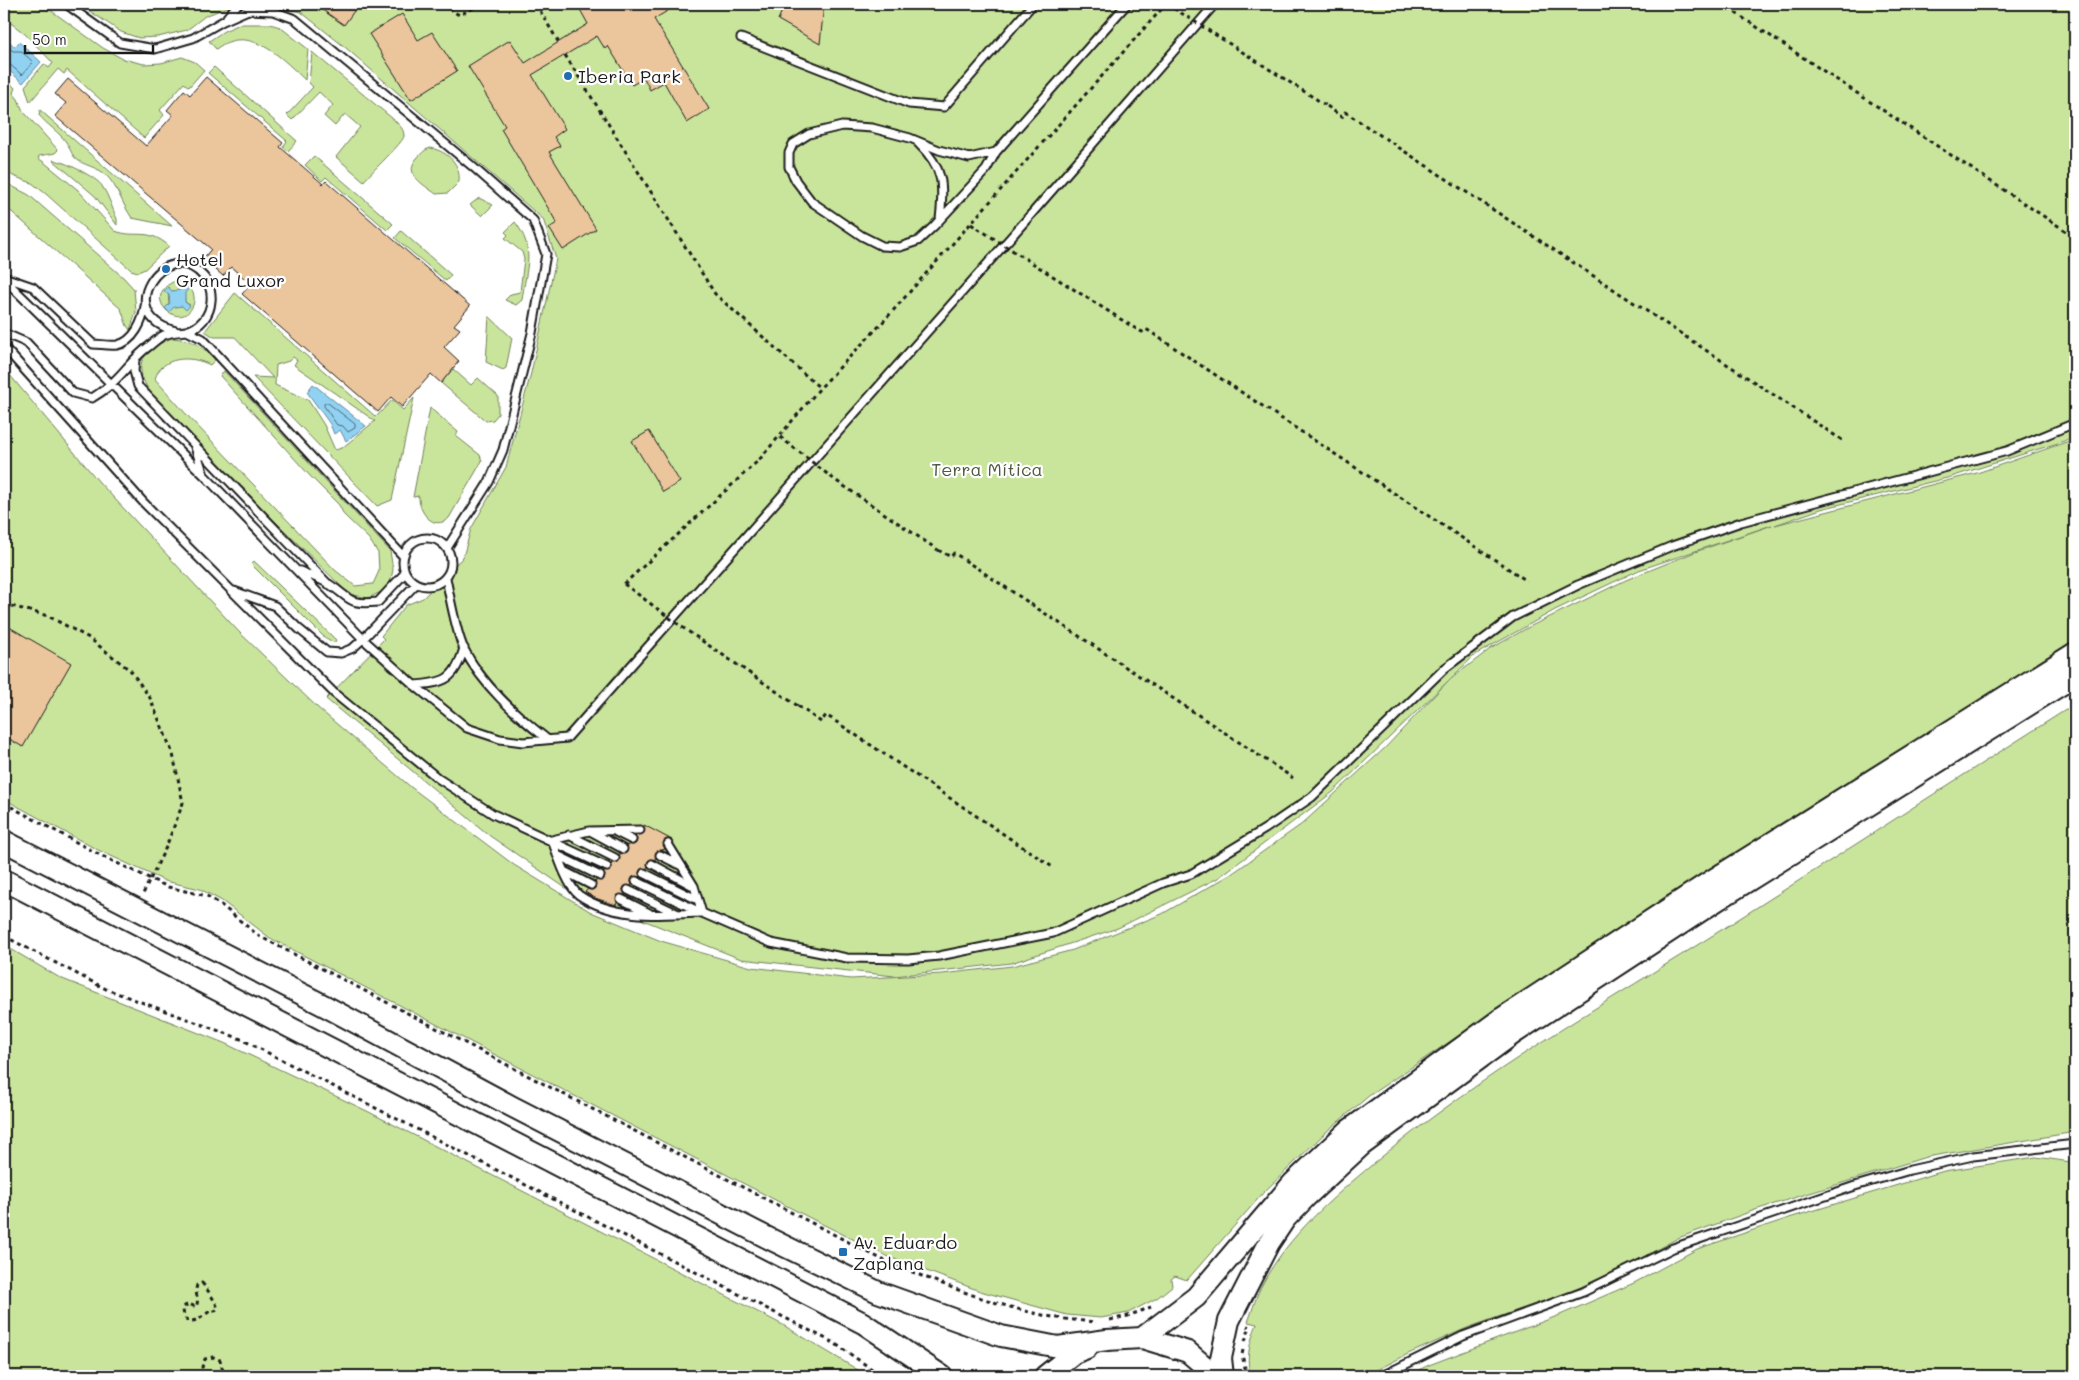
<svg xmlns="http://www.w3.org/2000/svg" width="2079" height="1380" viewBox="0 0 2079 1380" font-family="Mali,sans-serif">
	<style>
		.green { fill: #c9e59c; stroke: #72805c; fill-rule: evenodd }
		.water { fill: #91d2f2; stroke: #62899c }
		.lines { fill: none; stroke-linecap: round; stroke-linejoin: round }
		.shore { stroke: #4b6572; stroke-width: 1 }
		.building { fill: #ebc69c; stroke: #1c1c1c }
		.service-casing { stroke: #1c1c1c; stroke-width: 11 }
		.secondary-casing { stroke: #1c1c1c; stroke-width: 24 }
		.path { stroke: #1c1c1c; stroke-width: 3; stroke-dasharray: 4 4; stroke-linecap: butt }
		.service { stroke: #fff; stroke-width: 7 }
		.secondary { stroke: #fff; stroke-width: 20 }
		.path-bridge { stroke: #1c1c1c; stroke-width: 3; stroke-dasharray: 4 4; stroke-linecap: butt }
		.poi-dot { fill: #1f6fb2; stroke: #fff; stroke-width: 2 }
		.labels { text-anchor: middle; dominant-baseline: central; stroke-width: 4.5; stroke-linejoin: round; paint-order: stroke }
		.poi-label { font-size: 18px; fill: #1c1c1c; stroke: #fff; text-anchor: start }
		.park-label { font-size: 18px; fill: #505842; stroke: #fff }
	</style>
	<rect width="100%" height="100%" fill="#fff"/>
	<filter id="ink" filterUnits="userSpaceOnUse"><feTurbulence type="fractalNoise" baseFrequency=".02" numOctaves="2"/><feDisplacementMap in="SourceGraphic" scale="10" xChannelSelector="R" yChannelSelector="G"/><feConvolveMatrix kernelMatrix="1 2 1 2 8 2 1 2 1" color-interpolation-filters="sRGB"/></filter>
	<g filter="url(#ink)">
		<path class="green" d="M4 4H42L103 48 123 59 144 64 161 63 182 57 195 62 204 70 189 87 184 83 160 110 164 115 144 138 67 70 64 74 58 69 30 102 25 86 44 64 49 68 53 63 24 33 4 18Z
			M79 4H236L205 16 187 30 158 37 139 38 121 32Z
			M262 4H2075V435L2064 441 1951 477 1821 509 1775 525 1977 473 2075 439V640L1551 974 1370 1095 1326 1132 1264 1192 1187 1280 1175 1276 1171 1279 1172 1286 1157 1298 1128 1313 1101 1318 1067 1315 980 1291 889 1257 812 1219 270 938 222 901 200 889 165 881 96 849 4 799V368L99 482 240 633 318 708 412 788 514 865 591 912 661 941 751 967 851 979 942 974 1012 966 1073 950 1162 914 1230 875 1302 824 1385 748 1447 682 1490 649 1529 627 1626 580 1695 552 1772 525 1639 570 1555 610 1475 655 1333 792 1218 878 1118 928 1011 963 894 976 741 959 570 891 490 836 326 699 384 639 381 636 406 605 423 598 463 557 471 529 506 467 531 373 556 259 543 219 346 48 301 12Z
			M240 24H270L280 27 308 49 305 80C282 58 249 23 216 49L209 41 224 31Z
			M312 52 393 119C398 124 404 128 404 136 404 142 370 173 364 181L336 157 360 127 345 114 335 126 324 116 333 105 319 92 292 120 287 115 313 87 309 83Z
			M214 67 297 141 288 151 283 147 287 141 208 73Z
			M11 84 15 88 13 93 18 99 23 111 58 150 55 153 39 156 38 158 45 163 78 190 115 231C137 239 147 227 169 246L145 269 138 272 131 270 46 194 32 183 13 176 4 168V92Z
			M40 110 172 226 132 218C122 204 118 187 106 175 99 168 87 166 79 161 71 156 71 149 66 142 59 132 47 125 39 115Z
			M431 148C448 152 461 164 459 182L448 193 436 194C423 184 402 174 418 157 422 153 425 149 431 148Z
			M314 156 393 224 387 230 326 177 322 181 305 165Z
			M53 160C62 160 98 178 102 186 109 196 112 208 117 219V225L95 196Z
			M4 182 29 195 124 278 134 289 136 312 130 330 127 326 121 309 4 205Z
			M479 198 493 205 482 216 470 205Z
			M515 222C536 249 526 268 522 300L516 305 505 300 511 294 520 292 524 259 522 252 505 238 508 235 505 232Z
			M401 231 451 275 446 281 395 238Z
			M175 281C186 283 198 291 193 305 182 334 138 297 175 281ZM184 285 185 302 190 305 174 307 169 311 168 287 172 291 181 290Z
			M235 293 376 417 392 400 403 410 414 398 392 500 377 506 253 377 273 378 235 337H214L205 331ZM293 357 297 360 294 365 375 421 342 448 335 450 324 425 308 400 275 385 276 365 289 361Z
			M489 316 512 338 506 368 503 370 486 362Z
			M172 338C194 340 200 344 215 360L210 365C191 355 161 356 155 379L187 415 335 570 355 586 373 584 379 571 378 553 369 539 344 515 339 505 311 477 220 376 224 371 390 551 393 570 390 583 381 592 368 598 349 594 219 466 150 392C131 363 143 350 172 338Z
			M453 369 471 385 478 378 498 396V414L493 420 486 421 441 383Z
			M430 408 458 432 456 436 480 455 482 461 449 518C434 532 418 512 419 496L413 497Z
			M254 561 336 640 335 642 329 641 322 635 254 567 252 563Z
			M2075 704V1132L1926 1157 1755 1210 1678 1238 1625 1267 1572 1291 1467 1328 1408 1354 1365 1376H1251C1245 1359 1250 1341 1257 1324L1248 1322C1253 1309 1256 1295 1263 1283 1288 1236 1332 1198 1373 1164 1482 1073 1606 1003 1726 927 1843 853 1958 778 2075 704Z
			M4 945 60 978 224 1043 367 1111 783 1325 868 1376H4Z
			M2036 1157 2071 1162 2075 1167V1376H1406L1429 1365 1560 1315 1634 1283 1697 1249 1789 1218 1944 1171Z"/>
		<path class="water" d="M4 37 15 47 19 42 41 62 23 83 4 66Z
			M184 285 189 288 185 293V302L190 306 186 310 182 306 174 307 169 312 165 308 170 303 169 295 164 291 168 287 172 291 180 290Z
			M313 384 366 426 346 441 340 430 334 434 330 424 307 392Z"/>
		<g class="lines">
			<path class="shore" d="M4 44 13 51H21L33 62 22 75 8 63H4
				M325 403H328L355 424V428L348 432 343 426 337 425 324 406Z"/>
		</g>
		<path class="building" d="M314 4H359L344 25Z
			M577 4H679L654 19 709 109 687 123 664 82 650 90 644 78 632 85 608 46 605 49 597 36 532 75 565 129 554 137 560 146 549 152 596 229 563 250 549 228 557 223 501 129 505 126 468 66 510 40 525 63 588 24Z
			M785 4H824L820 44 778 20Z
			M402 14 418 40 432 32 457 71 411 100 369 34Z
			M206 77 283 143 280 147 323 184 326 181 470 306 454 325 460 329 444 347 459 361 441 383 431 374 402 407 391 397 378 412 242 294 251 284 231 267 223 276 203 259 211 249 55 116 66 103 55 94 68 79 146 146 173 115 167 110 178 97 184 90 190 95Z
			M649 431 680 482 663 492 632 441Z
			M4 624 71 663 23 747 4 736Z
			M644 825 672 840 667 839 664 841 665 849 656 852 655 860 651 859 648 861V868L641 869 639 873 640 877H633L631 881 632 886H625L623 890 625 894 617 896V903L616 905 595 898 585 892 588 889 592 890 595 888 596 880H603L605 876 603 872 610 871 612 867 611 863 618 862 620 853 624 854 627 852 628 844 633 845 636 843 637 839 635 836 644 833Z"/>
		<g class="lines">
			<defs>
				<path id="service" d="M66 4 120 43 155 49 193 38 223 21 248 10 273 11 295 19 472 166 533 220 546 254 532 333 503 450 489 482 447 548
					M227 17 238 4
					M741 38 909 104 944 107 1033 4
					M918 143C944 168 944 185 940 219
					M996 152 969 158 939 150 910 138 872 128 842 126 809 134 793 144 789 153V167L796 181 812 202 862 236 882 246 900 247 918 241 934 226 986 170 996 152 1127 4
					M4 277 33 287 93 344C100 344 109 346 117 345 134 342 143 321 145 306
					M4 279 204 475 363 639 414 685 467 728 500 739 523 742 567 738 1027 219 1215 4
					M187 331 203 339 403 556
					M4 333 27 343 73 393 92 398C98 394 105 390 111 384 124 373 134 357 148 347 153 343 158 338 164 335 171 332 179 332 186 331 201 327 210 315 211 301 212 292 209 282 203 276 166 234 110 315 176 331
					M4 347 144 503 335 694 439 779 493 814 607 867
					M135 360 134 371 138 386 328 584
					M195 447 203 472
					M403 562a24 24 0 1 1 48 0a24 24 0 1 1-48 0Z
					M300 571C309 575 320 579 329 584 352 599 347 605 378 602L405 573
					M446 578C450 597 456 633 464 649 482 685 516 715 547 739
					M234 591 275 606 299 629 327 652 341 653 353 648 363 639 416 584
					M414 685C445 683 455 680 464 648
					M590 831 623 849
					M616 832 632 840
					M569 835 615 858
					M552 840C557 854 567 886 579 895 613 919 661 915 700 913
					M552 840 589 831 640 830
					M668 844 694 886 702 913
					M557 855 600 876
					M660 855 680 865
					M652 864 693 886
					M564 871 591 885
					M644 873 698 900
					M636 881 702 913 771 943 847 958 908 959 939 956 1053 933 1163 883 1191 874 1265 829 1312 797 1444 669 1513 617 1578 585 1672 546 1741 522 2007 451 2075 423
					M628 890 678 914
					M621 899 649 913
					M1382 1376 1463 1336 1583 1292 1673 1248 1855 1186 1910 1170 1973 1156 2075 1144"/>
				<path id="secondary" d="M4 841 325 1006 511 1106 768 1238 878 1292 1001 1336 1058 1347 1107 1340 1142 1338 1188 1352 1216 1376
					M4 880 863 1323 942 1376
					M1142 1338 1196 1297 1293 1183 1349 1130 1502 1018 1706 884 2075 653
					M1045 1376 1074 1353 1087 1348
					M1223 1376 1221 1358 1229 1321 1269 1243 1285 1219 1306 1197 1362 1145 1513 1034 1716 901 2075 676"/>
			</defs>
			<use href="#service" class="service-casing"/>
			<use href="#secondary" class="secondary-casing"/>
			<path class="path" d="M442 4 459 15 482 4
				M536 4 559 43
				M1722 4 2075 237
				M565 55 715 294 820 388
				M1327 106 1342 117 1345 112 1842 440
				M1133 327 1142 332 1146 329 1527 581
				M938 550 951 557 954 553 1293 778
				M624 584 759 460 820 388 882 323 1166 4
				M4 604 48 616 89 638 131 671 150 698 173 754 183 803 166 847 143 894
				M798 706 821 722 826 715 1054 868
				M4 803 102 856 168 887 207 896 221 905 259 936 883 1260C938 1283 1000 1308 1058 1318 1071 1320 1084 1321 1096 1322
				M4 936 106 989 241 1039 834 1343 882 1376
				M202 1283C205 1286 218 1305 218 1309L215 1311H210C199 1320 183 1330 183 1307L189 1304 196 1307C200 1299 194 1293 197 1285Z
				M1110 1320 1128 1316 1151 1307
				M1245 1341 1250 1327 1247 1326
				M1243 1350 1242 1355 1247 1376
				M205 1376 202 1367 205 1359 213 1357 220 1360 223 1371 222 1376"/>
			<use href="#service" class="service"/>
			<use href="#secondary" class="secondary"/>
			<path class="path-bridge" d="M1167 4 1327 106
				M971 224 1133 327
				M780 437 835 480 938 550
				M624 584 686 630 798 706"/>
		</g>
	</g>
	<g class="poi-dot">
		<circle cx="568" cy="76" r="5"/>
		<circle cx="166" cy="269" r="5"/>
		<rect x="838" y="1247" width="10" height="10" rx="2.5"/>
	</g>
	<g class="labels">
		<g class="poi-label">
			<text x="578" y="76">Iberia Park</text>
			<text x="176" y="259">Hotel<tspan x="176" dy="21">Grand Luxor</tspan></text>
			<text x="853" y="1242">Av. Eduardo<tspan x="853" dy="21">Zaplana</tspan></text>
		</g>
		<g class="park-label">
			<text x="987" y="469">Terra Mítica</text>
		</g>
	</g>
	<rect width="2079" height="1380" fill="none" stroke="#fff" stroke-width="20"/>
	<rect x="10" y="10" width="2059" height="1360" fill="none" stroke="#1c1c1c" stroke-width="2" filter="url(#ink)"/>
	<path d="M25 45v8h128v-8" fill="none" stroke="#1c1c1c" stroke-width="2.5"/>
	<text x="32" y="45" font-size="15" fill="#1c1c1c" stroke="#ffffff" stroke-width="4" paint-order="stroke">50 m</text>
</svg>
